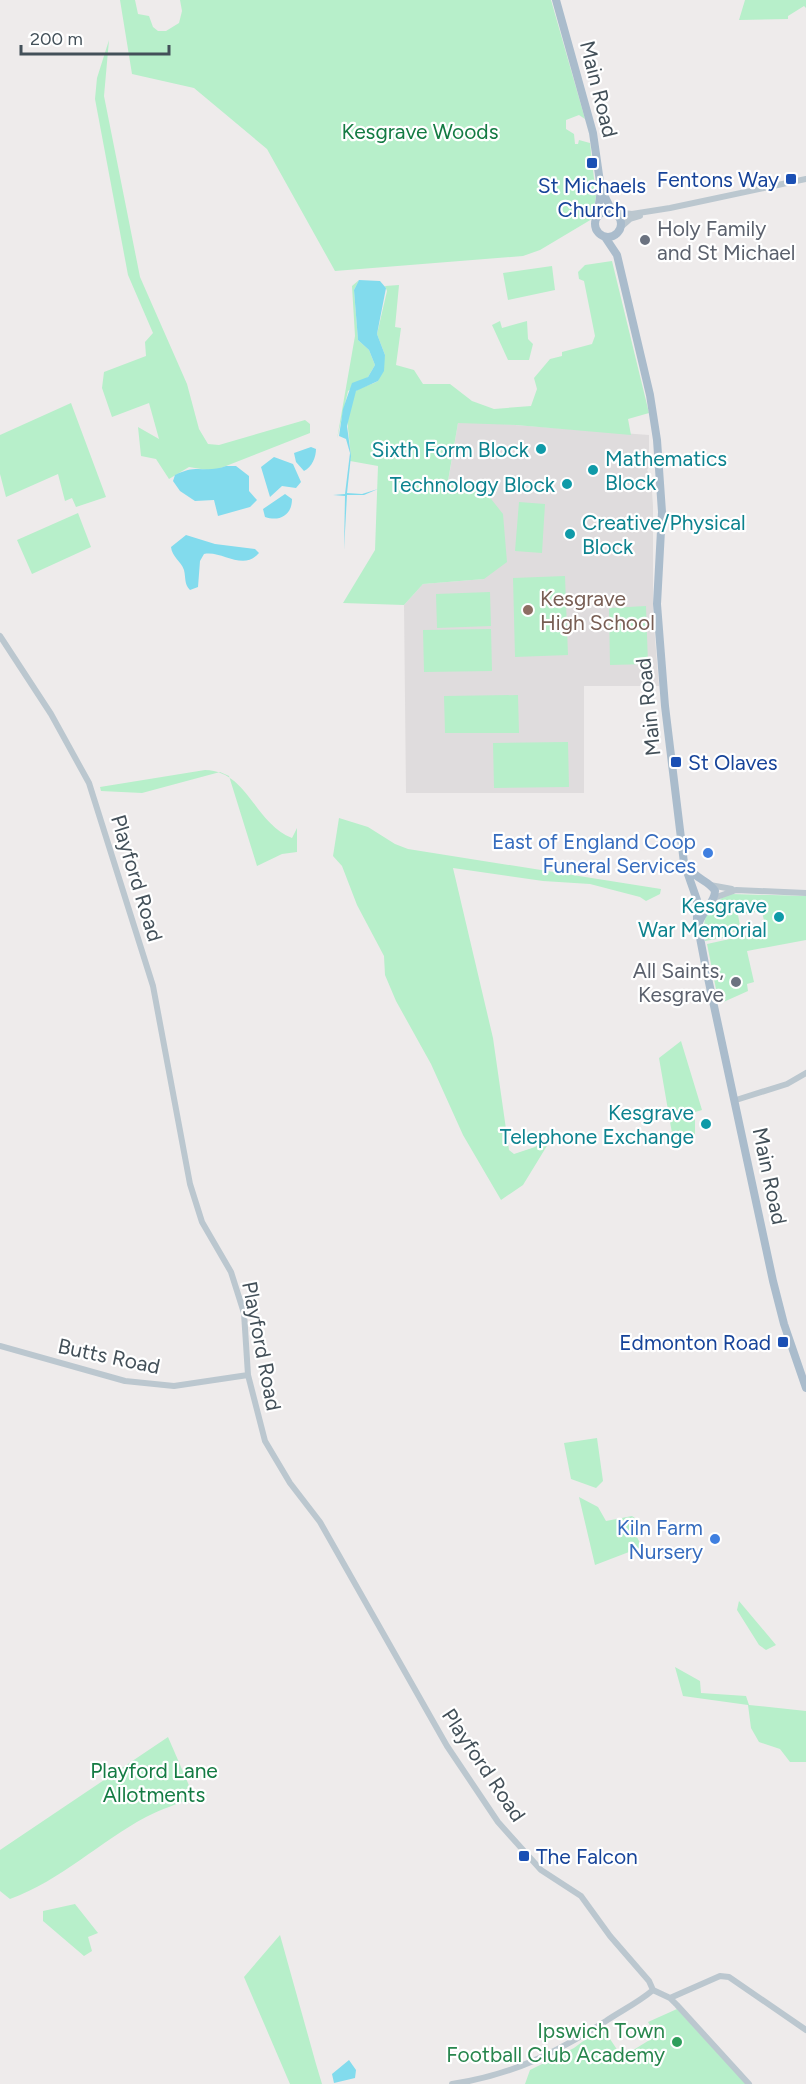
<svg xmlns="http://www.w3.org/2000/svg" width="806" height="2084" viewBox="0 0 806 2084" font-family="Figtree,sans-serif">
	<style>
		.education { fill: #dfdcdd }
		.green { fill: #b7efca }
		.water { fill: #82dbed }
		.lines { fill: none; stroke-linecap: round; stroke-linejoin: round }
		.minor { stroke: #bbc7cf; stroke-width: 6 }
		.major { stroke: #aabccc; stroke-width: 8 }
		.transit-dot { fill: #1a4fb4; stroke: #fff; stroke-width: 2 }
		.worship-dot { fill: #6b7280; stroke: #fff; stroke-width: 2 }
		.culture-dot { fill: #0f9aa8; stroke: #fff; stroke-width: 2 }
		.education-dot { fill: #8d6e63; stroke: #fff; stroke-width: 2 }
		.shop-dot { fill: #3f7fe0; stroke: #fff; stroke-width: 2 }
		.leisure-dot { fill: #2e9e5b; stroke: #fff; stroke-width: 2 }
		.labels { text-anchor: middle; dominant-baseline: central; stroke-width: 4.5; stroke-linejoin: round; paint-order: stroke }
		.street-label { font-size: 21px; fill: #435059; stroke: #fff }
		.park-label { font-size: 21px; fill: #147b43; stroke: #fff }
		.transit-label { font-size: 21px; fill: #164399; stroke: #fff; text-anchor: end }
		.worship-label { font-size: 21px; fill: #5b616d; stroke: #fff; text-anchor: start }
		.culture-label { font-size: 21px; fill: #0d838f; stroke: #fff; text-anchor: end }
		.education-label { font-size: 21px; fill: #785e54; stroke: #fff; text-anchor: start }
		.shop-label { font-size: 21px; fill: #366cbe; stroke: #fff; text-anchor: end }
		.leisure-label { font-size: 21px; fill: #27864d; stroke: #fff; text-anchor: end }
	</style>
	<rect width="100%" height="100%" fill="#eeebeb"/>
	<path class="education" d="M476 422 649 435V467L647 470 651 477 653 506V614L659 686H584V793H406L404 605 423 584 484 579V490L448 482 458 423Z"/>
	<path class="green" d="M120 0H135L138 14 149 16 153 27 158 31H166L179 23 182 11 180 0H551L585 119 579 115 566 120V129L574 134 575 144H578L579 140 590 143 596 196 592 219 540 250 523 256 335 271 267 149 194 88 132 74Z
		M745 0H806V8L804 6 788 16V19L739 20Z
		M109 40 104 96 140 277 187 384 199 429 208 444 219 445 305 420 310 424V433L226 466 213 471 189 467 169 479 156 459 141 456 138 427 159 439 149 403 112 417 102 388 104 372 146 356 145 342 153 333 128 275 95 99 97 78Z
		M612 261 649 413 628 419 631 435 516 425 458 423 448 481 484 490 503 514 507 562 484 579 423 584 404 605 343 603 375 550 378 466 350 461C353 443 339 406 356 391 362 386 372 385 378 381L385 355 377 334 387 291 385 286 399 285 395 327 401 328 396 365 414 370 423 384H450L472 401 494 409 531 406 537 389 534 378 550 359 562 356V352L592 344 595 336 584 281 579 279 578 272 585 265Z
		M552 266 555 290 508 300 503 273Z
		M359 280 354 290 358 340 369 350 375 365 368 377 348 391 337 439 355 336 352 286Z
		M500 321 502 328 527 321 528 339 533 344 529 360H508L492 325Z
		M71 403 106 497 76 507 72 498 65 501 58 474 6 497 0 474V435Z
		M519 502 545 504 542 553 515 551Z
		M78 513 91 547 32 574 17 540Z
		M565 576 568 655 515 657 513 578Z
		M490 592 491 626 437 628 436 594Z
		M646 606 648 664 610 665 609 608Z
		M491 629 492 671 424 672 423 630Z
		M518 695 519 733H445L444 696Z
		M568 742 569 787 494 788 493 743Z
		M205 770C248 771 254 823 292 838L297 828V852L282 854 257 866 229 776 220 772 142 793 101 791 100 787Z
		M339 818 368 827 395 844 408 849 661 889 660 894 646 901 640 897 590 884 543 881 453 868 493 1038 509 1150 514 1154 535 1147 553 1136 523 1185 501 1200 463 1135 431 1064 396 1001 385 975 384 956 357 905 342 866 333 856Z
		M731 894 806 896V940L747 951 754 982 747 984 748 991 719 1004 707 944 766 931 762 911 738 915 741 931 732 932 728 937 705 941C701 918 708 902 731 894Z
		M681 1041 702 1110 695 1112V1136L673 1139 659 1058Z
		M597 1438 603 1481 596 1488 571 1479 564 1443Z
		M579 1497 598 1507 606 1521 632 1516 642 1523 636 1535 642 1547 595 1565Z
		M739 1601 776 1645 766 1650 759 1645 737 1610Z
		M675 1667 700 1681 701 1693 746 1696 749 1705 806 1711V1762H790L780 1749 759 1742 751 1728 748 1705 683 1696Z
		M168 1737 194 1797C178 1804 161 1809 146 1817 99 1842 62 1880 10 1899L0 1891V1850Z
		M75 1904 98 1933 88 1937 92 1951 84 1956 43 1921V1911Z
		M280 1935 316 2064 322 2084H290L244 1977Z
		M677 2009 746 2084H525L530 2070 574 2048 602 2027 622 2057 656 2036 648 2022Z"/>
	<path class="water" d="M359 280 380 281 386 288 377 334 385 355 384 371 378 381 356 391 347 426 351 456 347 493 362 494 378 489 364 495H347L344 550 345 496 333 495 345 494 350 453 346 439 339 436 343 409 352 383 368 377 375 365 369 350 358 340 354 290Z
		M311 447 316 449C316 457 312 467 304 471L296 462 294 453Z
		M274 457 293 464 301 482 296 488 282 486 270 497 261 467Z
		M226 466H236L249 476V491L257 500 250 507 218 516 214 500 195 501 180 491 173 481 175 475C198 463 204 474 226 466Z
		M285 494 292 499C292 515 280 522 265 517L263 509Z
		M186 535 215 544 255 549 259 553C243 572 222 550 204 554L200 561 198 587 190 590C184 584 186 578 184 570 181 561 172 557 171 547Z
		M349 2060 356 2070 355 2078 334 2083 332 2074Z"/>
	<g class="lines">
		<path class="minor" d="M614 212 632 214 670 208 806 179
			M621 227 630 219 640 216
			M0 636 51 714 89 783 153 986 190 1184 202 1222 231 1272 244 1313 248 1375 265 1441 290 1483 320 1522 447 1746 498 1822 541 1870 581 1896 610 1936 649 1981 653 1990 670 1998 677 2005 749 2084
			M710 885 732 889
			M714 898 736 890 806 893
			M736 1100 787 1084 806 1073
			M0 1346 125 1381 174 1386 248 1375
			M670 1998 720 1976 729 1977 806 2030
			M452 2084C513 2075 555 2053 606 2021 621 2011 639 2002 653 1990"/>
		<path class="major" d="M556 0 593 133 601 189 612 211
			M595 224a13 13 0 1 1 26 0a13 13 0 1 1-26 0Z
			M597 217 601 190
			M605 237 617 255 650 395 657 440 662 512 657 604 665 706 684 863 697 900V922L705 964 773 1281 784 1324 806 1388
			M688 866C694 879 709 880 715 891 715 903 702 911 699 923"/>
	</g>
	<g class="transit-dot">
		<rect x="586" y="157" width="12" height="12" rx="3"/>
		<rect x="785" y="173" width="12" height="12" rx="3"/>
		<rect x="670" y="756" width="12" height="12" rx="3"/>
		<rect x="777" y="1336" width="12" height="12" rx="3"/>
		<rect x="518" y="1850" width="12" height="12" rx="3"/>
	</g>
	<g class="worship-dot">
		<circle cx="645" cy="240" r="6"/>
		<circle cx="736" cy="982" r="6"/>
	</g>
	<g class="culture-dot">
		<circle cx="541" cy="449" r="6"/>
		<circle cx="593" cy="470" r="6"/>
		<circle cx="567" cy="484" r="6"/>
		<circle cx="570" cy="534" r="6"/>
		<circle cx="779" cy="917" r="6"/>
		<circle cx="706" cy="1124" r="6"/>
	</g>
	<circle class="education-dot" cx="528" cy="610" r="6"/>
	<g class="shop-dot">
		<circle cx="708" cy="853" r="6"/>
		<circle cx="715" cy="1539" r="6"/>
	</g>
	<circle class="leisure-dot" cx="677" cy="2042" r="6"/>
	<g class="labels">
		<g class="street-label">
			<text transform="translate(599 89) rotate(76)">Main Road</text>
			<text transform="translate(648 707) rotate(-96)">Main Road</text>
			<text transform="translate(137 878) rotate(73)">Playford Road</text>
			<text transform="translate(770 1176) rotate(78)">Main Road</text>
			<text transform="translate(262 1346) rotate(79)">Playford Road</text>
			<text transform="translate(109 1356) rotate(12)">Butts Road</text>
			<text transform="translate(484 1765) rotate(56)">Playford Road</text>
		</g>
		<g class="park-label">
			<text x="420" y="131">Kesgrave Woods</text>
			<text x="154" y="1770">Playford Lane<tspan x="154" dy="24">Allotments</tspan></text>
		</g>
		<g class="transit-label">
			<text x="779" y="179">Fentons Way</text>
			<text x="592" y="185" text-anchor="middle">St Michaels<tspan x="592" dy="24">Church</tspan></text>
			<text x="688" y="762" text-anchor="start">St Olaves</text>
			<text x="771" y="1342">Edmonton Road</text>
			<text x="536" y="1856" text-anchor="start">The Falcon</text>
		</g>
		<g class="worship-label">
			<text x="657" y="228">Holy Family<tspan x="657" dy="24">and St Michael</tspan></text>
			<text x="724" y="970" text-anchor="end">All Saints,<tspan x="724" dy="24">Kesgrave</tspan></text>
		</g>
		<g class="culture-label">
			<text x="529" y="449">Sixth Form Block</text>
			<text x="605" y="458" text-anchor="start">Mathematics<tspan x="605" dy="24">Block</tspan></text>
			<text x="555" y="484">Technology Block</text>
			<text x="582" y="522" text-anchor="start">Creative/Physical<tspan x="582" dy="24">Block</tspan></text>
			<text x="767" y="905">Kesgrave<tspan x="767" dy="24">War Memorial</tspan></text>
			<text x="694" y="1112">Kesgrave<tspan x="694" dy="24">Telephone Exchange</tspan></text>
		</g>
		<g class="education-label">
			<text x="540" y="598">Kesgrave<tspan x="540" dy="24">High School</tspan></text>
		</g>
		<g class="shop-label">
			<text x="696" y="841">East of England Coop<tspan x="696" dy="24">Funeral Services</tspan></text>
			<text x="703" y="1527">Kiln Farm<tspan x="703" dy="24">Nursery</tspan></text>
		</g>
		<g class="leisure-label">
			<text x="665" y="2030">Ipswich Town<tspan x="665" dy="24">Football Club Academy</tspan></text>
		</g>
	</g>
	<path d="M21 45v9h148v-9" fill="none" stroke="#435059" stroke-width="3"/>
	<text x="30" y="45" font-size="18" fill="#435059" stroke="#ffffff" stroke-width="4.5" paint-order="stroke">200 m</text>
</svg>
